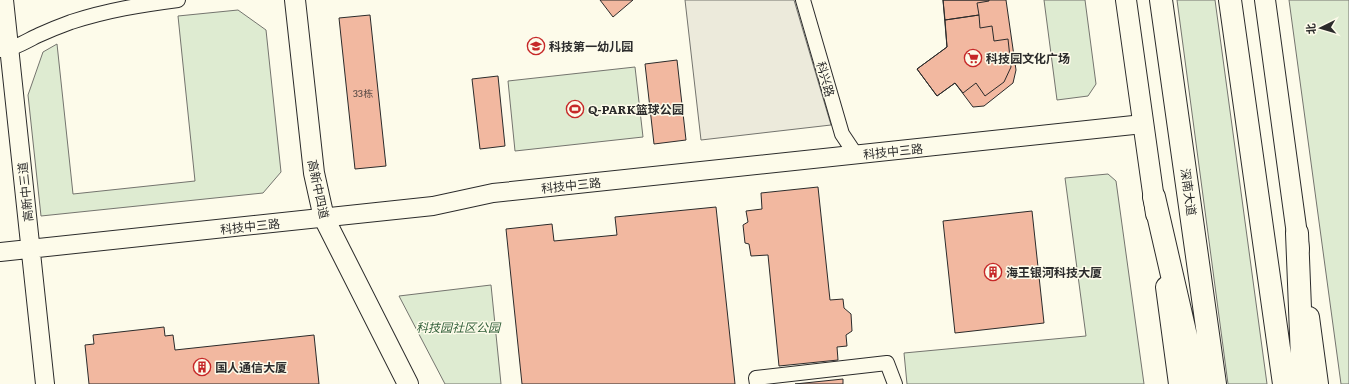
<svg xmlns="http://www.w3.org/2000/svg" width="1349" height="384" viewBox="0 0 1349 384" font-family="Literata,'Noto Sans SC',serif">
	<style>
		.green { fill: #deebd1; stroke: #74746e }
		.parking { fill: #eceadb; stroke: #74746e }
		.building { fill: #f2b8a0; stroke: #2b2b2b }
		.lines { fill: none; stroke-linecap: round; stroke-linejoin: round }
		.minor-casing { stroke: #2b2b2b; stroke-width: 16 }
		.tertiary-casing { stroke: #2b2b2b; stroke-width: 20 }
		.secondary-casing { stroke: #2b2b2b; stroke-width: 22 }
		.primary-casing { stroke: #2b2b2b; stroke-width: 24 }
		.minor { stroke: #fdfbea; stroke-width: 14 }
		.tertiary { stroke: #fdfbea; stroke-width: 18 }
		.secondary { stroke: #fdfbea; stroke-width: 20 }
		.primary { stroke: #fdfbea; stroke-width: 22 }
		.labels { text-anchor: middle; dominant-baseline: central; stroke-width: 3; stroke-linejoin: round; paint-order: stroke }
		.number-label { font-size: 10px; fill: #5d4e48 }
		.poi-label { font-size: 12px; font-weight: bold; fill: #2b2b2b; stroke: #fdfbea; text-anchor: start }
		.street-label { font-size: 12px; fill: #2b2b2b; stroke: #fdfbea }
		.park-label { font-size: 12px; font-style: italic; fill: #34623c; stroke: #fdfbea }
	</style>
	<rect width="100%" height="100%" fill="#fdfbea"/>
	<path class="green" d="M1044 0H1085L1096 84 1088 96 1057 100Z
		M1177 0H1215L1267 384H1228Z
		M1289 0H1349V384H1341Z
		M238 10 266 30 281 172 263 193 41 216 28 95 43 52 57 44 73 194 195 181 178 16Z
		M635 67 643 137 515 151 508 81Z
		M1108 174 1116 181 1144 384H907L904 353 1086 336 1065 178Z
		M491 285 501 384H445L399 296Z"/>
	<path class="parking" d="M685 0H794L831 125 701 140Z"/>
	<path class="building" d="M600 0H633L613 17Z
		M943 0H989V1L977 3 979 15 945 20Z
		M943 0H1006L1016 70 1013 83 984 106 973 107 955 83 937 96 917 69 947 47Z
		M370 15 386 166 355 169 339 18Z
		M979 15 980 28 992 26 994 41 1008 39 1011 67 1004 82 985 96 976 83 963 93 955 83 937 96 917 69 947 47 945 20Z
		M677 60 686 140 654 144 645 64Z
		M498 76 505 146 480 149 472 79Z
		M818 187 830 300 843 299 844 308 851 314 852 331 846 335 847 346 837 347 838 360 779 366 768 255 751 256 749 244 745 243 743 225 748 222 746 211 762 209 761 193Z
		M716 207 735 384H522L506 229 552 224 554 241 617 235 615 217Z
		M1032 211 1044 323 955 333 943 221Z
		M164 327 165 336 173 335 175 350 314 335 319 384H89L85 345 94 344 93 335Z
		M843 379V384H795Z"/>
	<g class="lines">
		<defs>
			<path id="minor" d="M803 0 842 134 856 155
				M0 50C15 49 26 41 39 35 50 30 60 26 71 22 108 10 140 5 178 0
				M757 384 756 378 887 363 895 384"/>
			<path id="tertiary" d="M4 0 45 384
				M0 252 433 206 493 193 1143 124"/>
			<path id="secondary" d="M295 0 314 173 324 218 408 384
				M1126 0 1156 214
				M1265 0 1299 249
				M1166 287 1179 384
				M1309 317 1318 384"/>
			<path id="primary" d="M1161 0 1215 384
				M1230 0 1284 384
				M1154 197 1197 384
				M1297 233 1303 384"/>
		</defs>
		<use href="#minor" class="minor-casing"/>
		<use href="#tertiary" class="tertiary-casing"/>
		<use href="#secondary" class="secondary-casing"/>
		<use href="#primary" class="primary-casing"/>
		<use href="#minor" class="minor"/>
		<use href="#tertiary" class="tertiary"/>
		<use href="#secondary" class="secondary"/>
		<use href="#primary" class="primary"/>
	</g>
	<defs>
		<symbol id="school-ring" viewBox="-11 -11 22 22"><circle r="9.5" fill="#fdfbea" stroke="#c62828" stroke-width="1.5"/><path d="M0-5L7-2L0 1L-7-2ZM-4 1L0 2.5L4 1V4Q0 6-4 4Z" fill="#c62828"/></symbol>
		<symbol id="supermarket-ring" viewBox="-11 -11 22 22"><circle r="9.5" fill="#fdfbea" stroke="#c62828" stroke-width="1.5"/><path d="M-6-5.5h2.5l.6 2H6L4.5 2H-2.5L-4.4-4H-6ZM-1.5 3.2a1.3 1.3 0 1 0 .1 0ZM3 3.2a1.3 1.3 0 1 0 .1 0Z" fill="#c62828"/></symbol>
		<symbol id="stadium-ring" viewBox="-11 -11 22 22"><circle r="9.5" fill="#fdfbea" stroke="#c62828" stroke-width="1.5"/><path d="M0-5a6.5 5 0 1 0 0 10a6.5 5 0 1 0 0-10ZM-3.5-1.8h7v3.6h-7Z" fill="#c62828"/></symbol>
		<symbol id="building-ring" viewBox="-11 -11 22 22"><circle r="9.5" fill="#fdfbea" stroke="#c62828" stroke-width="1.5"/><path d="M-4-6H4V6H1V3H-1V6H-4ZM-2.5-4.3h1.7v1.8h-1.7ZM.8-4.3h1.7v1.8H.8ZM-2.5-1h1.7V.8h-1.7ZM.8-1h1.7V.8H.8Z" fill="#c62828"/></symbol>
	</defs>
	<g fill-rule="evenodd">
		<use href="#school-ring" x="526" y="36" width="20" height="20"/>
		<use href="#supermarket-ring" x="963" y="48" width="20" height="20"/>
		<use href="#stadium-ring" x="565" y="99" width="20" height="20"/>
		<use href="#building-ring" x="983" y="262" width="20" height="20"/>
		<use href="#building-ring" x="192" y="357" width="20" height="20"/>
	</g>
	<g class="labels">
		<g class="number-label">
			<text x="363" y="92">33栋</text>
		</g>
		<g class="poi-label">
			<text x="549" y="46">科技第一幼儿园</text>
			<text x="986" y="58">科技园文化广场</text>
			<text x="588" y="109">Q-PARK篮球公园</text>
			<text x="1006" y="272">海王银河科技大厦</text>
			<text x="215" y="367">国人通信大厦</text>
		</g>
		<g class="street-label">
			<text transform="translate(826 79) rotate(74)">科兴路</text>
			<text transform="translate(893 151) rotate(-6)">科技中三路</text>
			<text transform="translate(571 185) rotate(-6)">科技中三路</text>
			<text transform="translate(319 189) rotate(78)">高新中四道</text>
			<text transform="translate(25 192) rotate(-96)">高新中三道</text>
			<text transform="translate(1189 192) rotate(82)">深南大道</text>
			<text transform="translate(250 226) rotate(-6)">科技中三路</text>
		</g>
		<g class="park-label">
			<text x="458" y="327">科技园社区公园</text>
		</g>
	</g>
	<g transform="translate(1321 28) rotate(265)" stroke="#fdfbea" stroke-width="3" paint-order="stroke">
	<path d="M0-3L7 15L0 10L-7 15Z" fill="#2b2b2b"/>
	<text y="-6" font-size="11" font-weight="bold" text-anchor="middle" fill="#2b2b2b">北</text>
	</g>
</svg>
